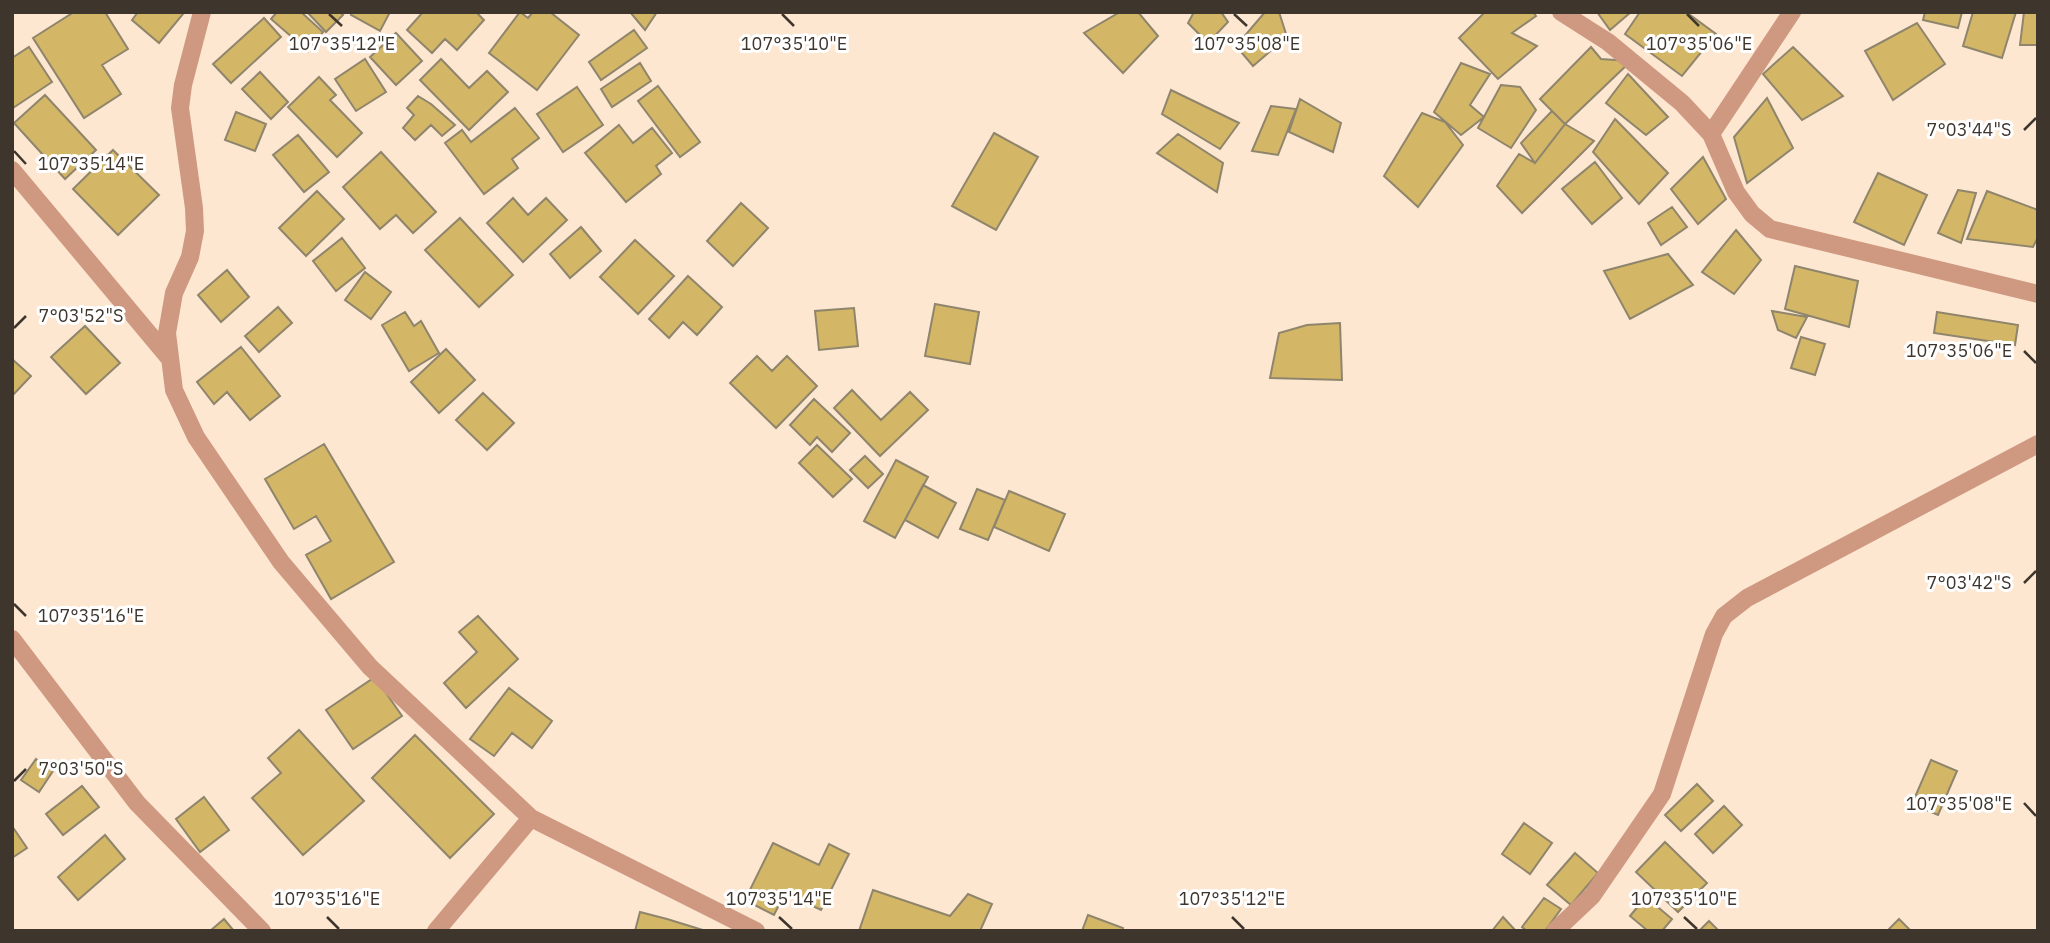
<svg xmlns="http://www.w3.org/2000/svg" width="2050" height="943" viewBox="0 0 2050 943" font-family="'IBM Plex Sans',sans-serif">
	<style>
		.building { fill: #d3b666; stroke: #8f856c; stroke-width: 2 }
		.lines { fill: none; stroke-linecap: round; stroke-linejoin: round }
		.minor { stroke: #cf9880; stroke-width: 18 }
		.ticks { fill: none; stroke: #3e362d; stroke-width: 2.5 }
		.ticks-label { font-size: 18px; text-anchor: middle; fill: #3e362d; stroke: #fff; stroke-width: 6; stroke-linejoin: round; paint-order: stroke }
	</style>
	<rect width="100%" height="100%" fill="#fde7d1"/>
	<path class="building" d="M74 12H105L128 49 102 65 121 94 84 118 33 38Z
		M138 12H180L183 14 159 43 132 20Z
		M277 12H301L323 32 308 51 271 19Z
		M307 12H340L343 15 326 32Z
		M353 12H390L380 31 351 15Z
		M423 12H476L484 20 457 50 445 39 432 53 407 30Z
		M520 12 528 18 533 12H550L579 35 537 90 489 53Z
		M630 12H657L645 30Z
		M1120 12H1138L1158 36 1123 73 1084 33Z
		M1194 12H1221L1228 22 1208 43 1188 23Z
		M1265 12H1279L1287 37 1253 66 1236 46Z
		M1485 12H1533L1536 16 1512 33 1537 46 1498 79 1459 38Z
		M1597 12H1631L1610 30Z
		M1640 12H1686L1716 34 1682 76 1625 34Z
		M1925 12H1962L1958 28 1923 20Z
		M1973 12H2016L2002 58 1963 46Z
		M2024 12H2038V45H2020Z
		M264 18 281 37 231 83 213 64Z
		M1917 23 1945 64 1893 100 1865 51Z
		M634 30 647 48 601 80 589 62Z
		M396 33 422 61 396 85 370 57Z
		M29 47 52 82 13 108 12 58Z
		M1591 47 1601 59 1631 61 1565 124 1540 99Z
		M1793 47 1843 96 1802 120 1763 74Z
		M365 59 386 92 356 111 335 79Z
		M441 59 469 88 487 71 508 92 469 130 420 80Z
		M640 63 651 81 612 107 601 89Z
		M1461 63 1490 74 1470 105 1484 117 1461 135 1434 112Z
		M260 72 288 102 271 119 242 89Z
		M1628 74 1668 117 1646 135 1606 103Z
		M319 77 336 95 330 100 362 133 337 157 288 107Z
		M1501 85 1520 87 1536 110 1511 148 1478 128Z
		M658 86 700 142 680 157 638 101Z
		M577 87 603 125 563 152 537 114Z
		M1171 90 1239 123 1220 149 1162 114Z
		M45 95 96 150 65 179 14 123Z
		M418 96 431 104 455 125 442 136 431 125 415 140 403 128 414 115 407 108Z
		M1767 98 1793 148 1747 183 1734 137Z
		M1300 99 1341 123 1333 152 1289 132Z
		M1271 106 1296 109 1278 155 1252 151Z
		M515 108 539 138 512 159 518 168 484 194 445 143 462 130 471 142Z
		M1552 111 1565 124 1535 163 1521 143Z
		M236 112 266 124 255 151 225 140Z
		M1422 113 1445 122 1463 145 1418 207 1384 176Z
		M1615 119 1668 173 1639 204 1593 152Z
		M1565 124 1594 141 1522 213 1497 186 1519 154 1535 163Z
		M619 125 633 143 652 128 672 153 656 166 661 174 626 202 585 153Z
		M994 133 1038 157 996 230 952 206Z
		M1178 134 1223 163 1217 192 1157 153Z
		M298 135 329 172 304 192 273 155Z
		M113 150 159 195 118 235 73 189Z
		M381 152 436 212 413 233 396 215 380 229 343 187Z
		M1703 157 1726 199 1698 224 1671 189Z
		M1595 162 1622 198 1592 224 1562 189Z
		M1878 173 1927 195 1904 245 1854 222Z
		M1958 190 1976 193 1961 243 1938 233Z
		M317 191 344 219 306 256 279 228Z
		M1987 191 2038 210V237L2033 247 1967 239Z
		M513 198 528 215 546 198 567 220 523 262 487 223Z
		M741 203 768 228 733 266 707 241Z
		M1672 207 1687 227 1661 245 1648 223Z
		M460 218 513 275 479 307 425 250Z
		M581 227 601 251 570 278 550 254Z
		M1736 230 1761 260 1734 294 1702 272Z
		M342 238 365 268 336 291 313 261Z
		M635 240 674 276 638 314 600 277Z
		M1668 254 1693 285 1630 319 1604 271Z
		M1795 266 1858 281 1849 327 1785 309Z
		M227 270 249 297 221 322 198 295Z
		M365 272 391 292 371 319 345 300Z
		M688 276 722 307 697 335 683 322 669 338 649 319Z
		M935 304 979 312 970 364 925 356Z
		M278 307 292 323 259 352 245 336Z
		M854 308 858 346 819 350 815 311Z
		M1772 311 1807 317 1796 338 1778 330Z
		M405 312 414 326 421 321 439 353 409 371 382 325Z
		M1937 312 2018 325 2015 345 1934 333Z
		M1340 323 1342 380 1270 378 1279 333 1307 325Z
		M85 326 120 363 86 394 51 357Z
		M1801 337 1825 344 1815 375 1791 368Z
		M241 347 280 396 250 420 227 392 214 404 197 382Z
		M446 349 475 380 439 413 411 382Z
		M757 356 772 371 787 356 817 386 776 428 730 383Z
		M12 359 31 376 12 396Z
		M852 390 881 420 910 392 928 410 880 456 834 408Z
		M483 393 514 423 487 450 456 420Z
		M814 399 850 433 832 452 817 437 810 445 790 425Z
		M324 444 394 562 331 599 306 555 331 541 316 516 294 529 265 479Z
		M817 445 852 479 833 497 799 463Z
		M865 456 883 474 868 488 850 470Z
		M896 460 928 477 895 538 864 521Z
		M923 485 956 503 938 538 905 520Z
		M977 489 1005 500 988 540 960 529Z
		M1009 491 1065 514 1049 551 994 527Z
		M478 616 518 659 466 708 444 683 477 652 459 632Z
		M375 677 402 716 353 749 326 710Z
		M509 688 552 721 532 748 512 733 494 756 470 739Z
		M299 730 364 801 303 855 252 798 281 773 268 758Z
		M415 735 494 814 450 858 372 778Z
		M36 759 53 771 39 792 21 780Z
		M1931 760 1957 771 1938 815 1912 804Z
		M1697 784 1713 801 1681 831 1665 815Z
		M82 786 99 807 63 835 46 814Z
		M204 797 229 830 200 852 176 819Z
		M1724 806 1742 825 1713 853 1695 834Z
		M1524 823 1552 843 1530 874 1502 854Z
		M12 826 27 848 12 858Z
		M105 835 125 859 78 900 58 877Z
		M1665 842 1707 883 1678 912 1636 872Z
		M773 843 819 865 829 844 849 854 821 910 785 893 774 915 745 900Z
		M1575 853 1598 873 1571 905 1547 885Z
		M873 890 950 916 968 894 992 904 980 931H859Z
		M1646 897 1672 919 1662 931H1648L1630 916Z
		M1544 898 1561 909 1545 931H1527L1522 927Z
		M640 912 667 919 706 931H635Z
		M1088 915 1123 928 1122 931H1082Z
		M1503 917 1516 931H1492Z
		M224 919 234 931H210Z
		M1899 919 1911 931H1887Z
		M1709 921 1719 931H1699Z"/>
	<g class="lines">
		<path class="minor" d="M202 12 183 85 180 108 194 208 195 231 190 257 174 293 167 333 174 390 196 437 281 562 370 667 531 818 756 931
			M1561 12 1608 42 1682 103 1711 134 1736 192 1752 214 1770 229 2038 294
			M1711 134 1792 12
			M12 170 170 359
			M12 639 137 803 262 931
			M436 931 531 818
			M1555 931 1592 896 1662 794 1714 634 1724 616 1747 598 2038 444"/>
	</g>
	<path class="ticks" d="M329 14 342 26M782 14 794 26M1234 14 1247 26M1687 14 1699 26M2024 130 2036 118M14 151 26 164M14 328 26 316M2024 351 2036 363M2024 583 2036 571M14 604 26 616M14 781 26 769M2024 803 2036 816M327 917 339 929M779 917 792 929M1232 917 1244 929M1684 917 1697 929"/>
	<g class="ticks-label">
		<text x="342" y="50">107°35'12"E</text>
		<text x="794" y="50">107°35'10"E</text>
		<text x="1247" y="50">107°35'08"E</text>
		<text x="1699" y="50">107°35'06"E</text>
		<text x="1969" y="136">7°03'44"S</text>
		<text x="91" y="170">107°35'14"E</text>
		<text x="81" y="322">7°03'52"S</text>
		<text x="1959" y="357">107°35'06"E</text>
		<text x="1969" y="589">7°03'42"S</text>
		<text x="91" y="622">107°35'16"E</text>
		<text x="81" y="775">7°03'50"S</text>
		<text x="1959" y="810">107°35'08"E</text>
		<text x="327" y="905">107°35'16"E</text>
		<text x="779" y="905">107°35'14"E</text>
		<text x="1232" y="905">107°35'12"E</text>
		<text x="1684" y="905">107°35'10"E</text>
	</g>
	<rect width="2050" height="943" fill="none" stroke="#3e362d" stroke-width="28"/>
</svg>
